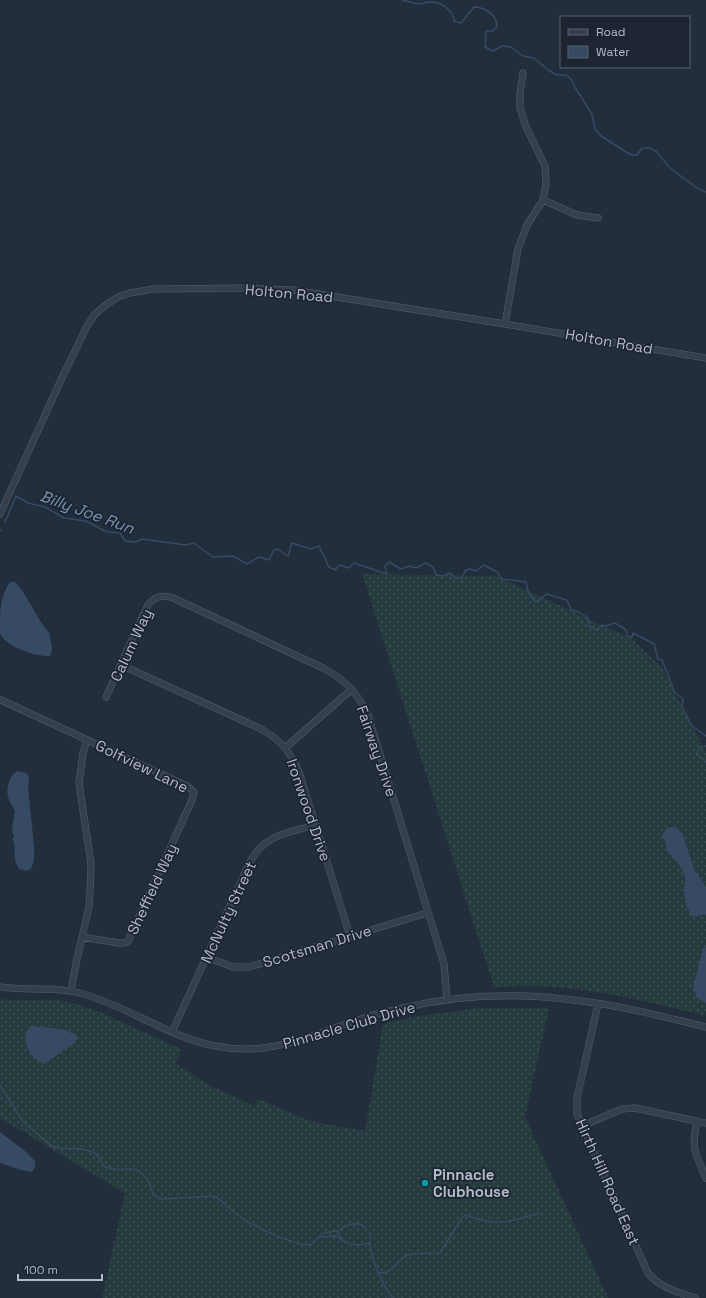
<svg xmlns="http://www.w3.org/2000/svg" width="706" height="1298" viewBox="0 0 706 1298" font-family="'Space Grotesk',sans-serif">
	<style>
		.grass { fill: url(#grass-dots) }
		.water { fill: #364a64 }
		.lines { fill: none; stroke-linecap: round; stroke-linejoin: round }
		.stream { stroke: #364a64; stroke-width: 1.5 }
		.minor-casing { stroke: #555e6a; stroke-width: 7 }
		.minor { stroke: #36404d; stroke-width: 6 }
		.culture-dot { fill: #0f9aa8; stroke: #1c2531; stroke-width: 1.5 }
		.labels { text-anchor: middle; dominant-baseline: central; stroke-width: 3.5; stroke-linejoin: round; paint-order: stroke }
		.street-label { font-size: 15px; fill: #b2bbc8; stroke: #1c2531 }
		.poi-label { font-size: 15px; font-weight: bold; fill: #b2bbc8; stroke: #1c2531; text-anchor: start }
		.water-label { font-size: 16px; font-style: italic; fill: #7992b1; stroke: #1c2531 }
	</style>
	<defs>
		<pattern id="grass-dots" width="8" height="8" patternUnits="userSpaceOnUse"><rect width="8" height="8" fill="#253b3d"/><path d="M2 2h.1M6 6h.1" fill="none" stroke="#425558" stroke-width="1.8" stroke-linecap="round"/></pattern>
	</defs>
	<rect width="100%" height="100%" fill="#232e3c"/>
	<path class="grass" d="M362 574 496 576 632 639 662 668 706 752V1016C648 1002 588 986 527 986 516 986 505 987 494 987Z
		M0 998 8 1000H57L77 1004 95 1010 181 1049 176 1064 207 1084 254 1106 258 1099 310 1121 365 1131 383 1024 418 1016 480 1008H549L525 1117 608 1298H102L125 1193 0 1118Z"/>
	<path class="water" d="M10 582H15C30 598 35 617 50 634 49 642 55 647 50 656 37 657 5 647 0 633 0 631 0 626 0 624 0 609 1 594 10 582Z
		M17 771 26 773 29 776 28 788 34 846V860L31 869 26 871 19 869 15 861 14 841 12 840 14 837 12 829 15 811C13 807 10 803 9 800 5 791 9 775 17 771Z
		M672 827 677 828 682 832 694 869 706 887V915C701 914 697 917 692 916 686 907 684 900 684 889 684 886 685 882 685 879 684 867 673 859 666 850V842L662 835 666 829Z
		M706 947V1003L697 998 693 988 703 948Z
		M31 1026 68 1030 71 1033 75 1034 78 1038 73 1044 44 1064C42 1063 40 1062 38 1061 28 1055 19 1033 31 1026Z
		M0 1132 25 1151 35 1161V1167L32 1172 21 1170 0 1163Z"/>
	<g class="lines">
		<path class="stream" d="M402 0C408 1 414 4 420 4 423 4 426 2 429 2 441 1 453 10 454 21L461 23 474 7C485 7 497 15 497 26L493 31H486L485 47 493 51 502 46 511 47 523 56 534 58 548 70 557 75H566L571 79 576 89 592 114 595 129 601 136 631 155H637L642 148H650L657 152 670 168 697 188 706 192
			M5 522 16 496 28 503 45 507 64 518 86 521 107 532 120 533 125 541 136 542 142 539 186 545 194 543 213 557 233 556 247 564 259 557 269 560 274 550 278 549 288 556 292 543 311 549 319 546 329 567 335 570 339 565 349 568 354 563 387 574 385 566 389 562 401 569 409 566 416 568 426 563 433 567 436 575 444 576 450 573 455 578H462L465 571 470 569 476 571 484 565 497 572 502 579 526 582 528 591 535 602 540 600 546 594 567 600 571 610 579 612 588 618 589 626 597 630 602 625 606 626 615 623 626 630 627 636 632 637 633 633 654 644 658 659 662 660 675 693 683 699 682 707 692 726 706 736
			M0 531 1 530
			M706 746 699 748 696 754 706 762
			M0 1085 23 1122 52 1146C61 1151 69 1147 79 1149 86 1149 95 1152 99 1157 101 1161 102 1165 106 1167 115 1171 122 1169 131 1169 144 1170 151 1184 153 1195L162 1199 214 1196C224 1201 230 1210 239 1216 253 1226 294 1246 311 1245 321 1234 324 1231 338 1231L341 1240
			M338 1231C347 1224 357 1220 366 1228
			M369 1232 370 1234V1246
			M320 1237 336 1236C345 1243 356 1248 368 1243L370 1246C372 1261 383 1286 393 1298
			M379 1273C395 1273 395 1261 408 1255 415 1253 432 1253 440 1253L461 1219 466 1215C495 1227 511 1222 539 1213"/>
		<defs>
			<path id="minor" d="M543 200 577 215 598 218
				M505 324 518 249 527 225 543 200 546 184 545 166 526 127 520 108V94L523 73
				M0 514 60 382 87 326 95 314 107 304 120 296 130 293 153 289 250 288 293 290 505 324 706 358
				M121 665 261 729C280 739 293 755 300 775L350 936
				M106 697 147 607C153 597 162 594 173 598L323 668C344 679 356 692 367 712L444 964 447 1000
				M1 700 187 786 194 792 192 800 128 941 124 943H119L82 937
				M285 748 352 689
				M206 957 233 967H249L427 913
				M0 987C28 991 56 986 83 994 142 1011 183 1050 248 1049 290 1048 322 1031 361 1019 374 1014 389 1011 403 1008 460 994 523 993 581 1001 623 1006 665 1017 706 1027
				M71 991 76 963 89 907 90 892 91 864 79 783 83 753 87 740
				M598 1004 577 1098V1114L648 1273C660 1288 678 1292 695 1298
				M172 1032 251 860C266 834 289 833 315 825
				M697 1121C691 1149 695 1153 706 1178
				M582 1126 622 1109 635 1108 706 1123"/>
		</defs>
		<use href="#minor" class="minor-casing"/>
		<use href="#minor" class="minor"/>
	</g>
	<circle class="culture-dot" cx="425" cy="1183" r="4"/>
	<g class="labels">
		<g class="street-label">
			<text transform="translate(289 293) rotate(5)">Holton Road</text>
			<text transform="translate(609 341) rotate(10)">Holton Road</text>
			<text transform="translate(131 645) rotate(-65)">Calum Way</text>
			<text transform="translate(377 751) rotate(71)">Fairway Drive</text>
			<text transform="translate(142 766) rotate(26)">Golfview Lane</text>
			<text transform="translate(309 810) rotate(71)">Ironwood Drive</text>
			<text transform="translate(152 889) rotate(-65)">Sheffield Way</text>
			<text transform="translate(228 912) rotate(-65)">McNulty Street</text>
			<text transform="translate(317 946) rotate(-17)">Scotsman Drive</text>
			<text transform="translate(349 1025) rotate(-16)">Pinnacle Club Drive</text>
			<text transform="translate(608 1182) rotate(66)">Hirth Hill Road East</text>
		</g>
		<g class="poi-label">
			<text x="433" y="1174">Pinnacle<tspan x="433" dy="17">Clubhouse</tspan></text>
		</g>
		<g class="water-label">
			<text transform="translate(87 512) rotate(20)">Billy Joe Run</text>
		</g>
	</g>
	<rect x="560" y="16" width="130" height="52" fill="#1c2531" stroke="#58616d"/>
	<rect x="568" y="29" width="20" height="6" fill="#36404d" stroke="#58616d"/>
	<text x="596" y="36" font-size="12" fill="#b2bbc8">Road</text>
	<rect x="568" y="46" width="20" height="12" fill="#364a64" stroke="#58616d"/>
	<text x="596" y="56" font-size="12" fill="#b2bbc8">Water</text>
	<path d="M18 1274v6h84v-6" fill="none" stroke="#b2bbc8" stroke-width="2"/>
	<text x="24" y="1274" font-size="12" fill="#b2bbc8" stroke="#1c2531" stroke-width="3" paint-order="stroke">100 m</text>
</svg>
